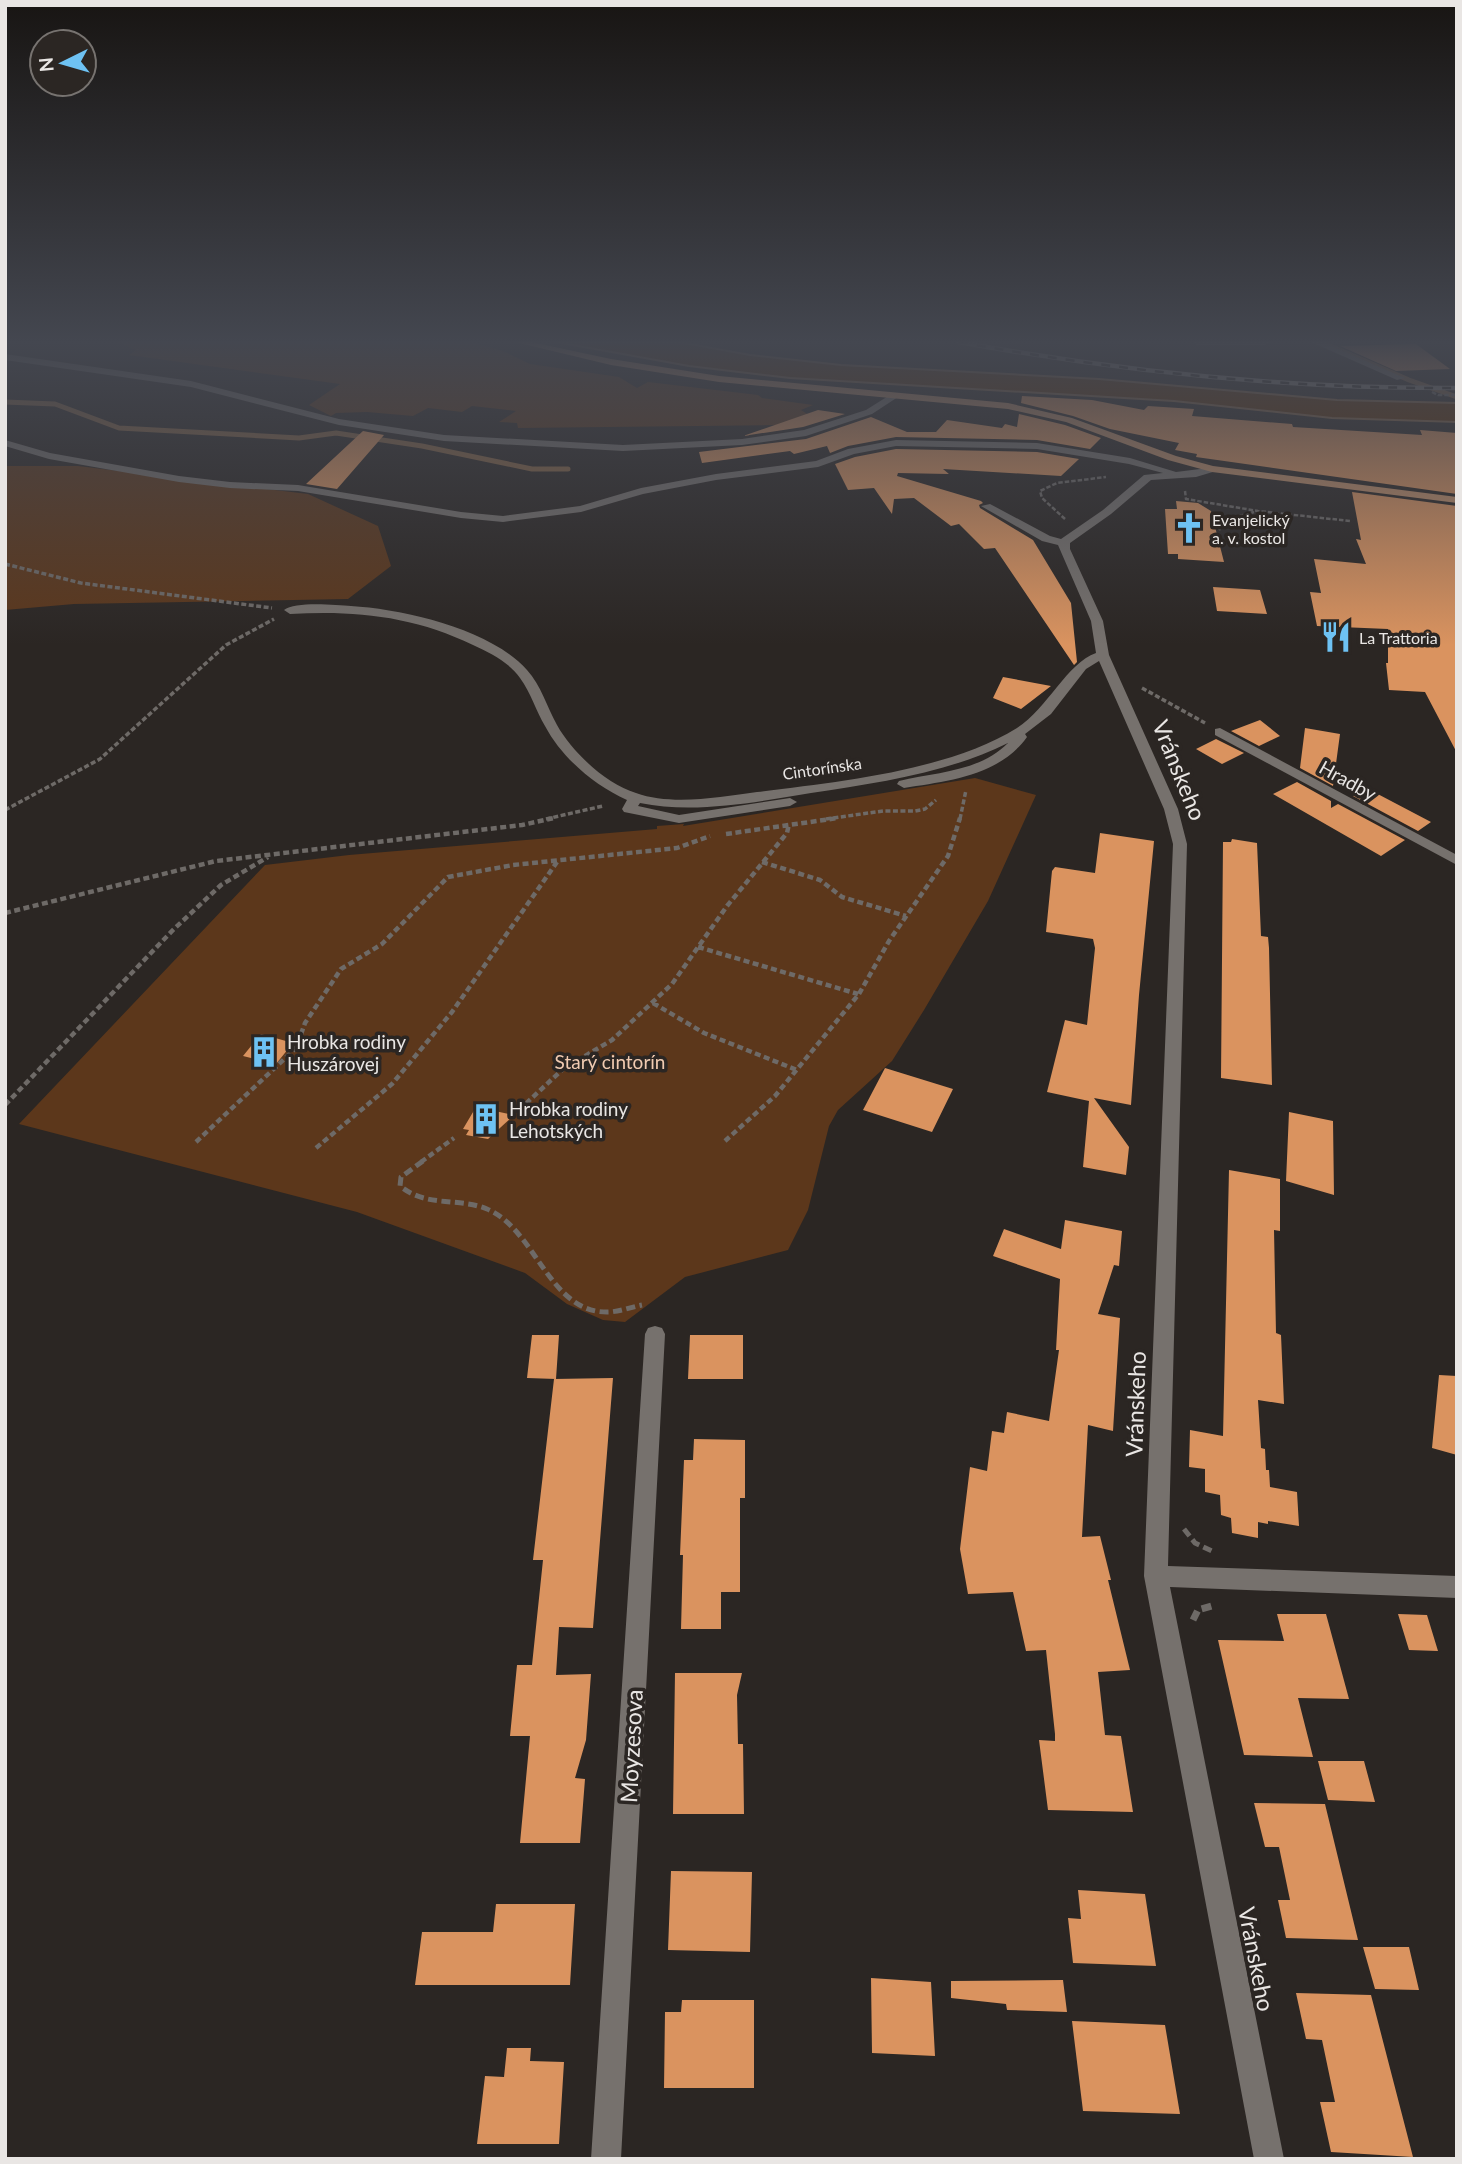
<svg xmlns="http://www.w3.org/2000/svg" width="1462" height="2164" viewBox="0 0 1462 2164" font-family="Lato,sans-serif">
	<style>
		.green { fill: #5c371b }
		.water { fill: #5c2c00; stroke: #866444; stroke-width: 2 }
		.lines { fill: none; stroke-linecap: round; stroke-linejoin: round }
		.stream { stroke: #866444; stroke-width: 5 }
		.building { fill: #da935f }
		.path-far4 { stroke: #6e6a67; stroke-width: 2.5; stroke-dasharray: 4.5 2; stroke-linecap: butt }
		.path-far3 { stroke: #6e6a67; stroke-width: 3.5; stroke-dasharray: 5 2.5; stroke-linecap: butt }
		.path-far2 { stroke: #6e6a67; stroke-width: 4.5; stroke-dasharray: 6 3.5; stroke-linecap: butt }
		.path-far1 { stroke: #6e6a67; stroke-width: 5; stroke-dasharray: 9 4.5; stroke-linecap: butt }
		.path { stroke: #6e6a67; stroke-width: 7; stroke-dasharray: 10 5; stroke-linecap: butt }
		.minor { fill: #76716d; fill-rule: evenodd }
		.major { fill: #c39069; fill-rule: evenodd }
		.rail-casing { stroke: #8e8a87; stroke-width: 4.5 }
		.rail { stroke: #2b2623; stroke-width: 2.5; stroke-dasharray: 9; stroke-linecap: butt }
		.labels { text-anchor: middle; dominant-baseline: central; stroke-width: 7; stroke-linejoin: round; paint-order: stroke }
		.far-poi-label { font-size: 16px; fill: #e9e6e4; stroke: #2b2623; text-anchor: start }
		.far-street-label { font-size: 16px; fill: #e9e6e4; stroke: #2b2623 }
		.street-label { font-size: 19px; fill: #e9e6e4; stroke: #2b2623 }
		.poi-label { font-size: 19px; fill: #e9e6e4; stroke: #2b2623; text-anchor: start }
		.park-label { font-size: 19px; fill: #f1cbb1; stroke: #2b2623 }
		.near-street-label { font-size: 23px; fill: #e9e6e4; stroke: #2b2623 }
	</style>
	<rect width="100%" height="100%" fill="#2b2623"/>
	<path class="green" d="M117 342H471L503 351 530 364 619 377 637 388 648 382 758 395 762 398 813 405 801 410 809 415 784 425 518 428 517 423 499 422 516 411 472 406 462 412 428 408 413 416 367 412 336 413 331 416 309 405 340 384 129 355 136 350Z
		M5 466H78L308 494 378 526 391 566 348 599 74 604 5 610Z
		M975 778 1036 795 988 901 924 1010 892 1061 838 1110 829 1126 808 1210 788 1250 685 1277 625 1322 603 1320 567 1304 525 1273 357 1212 19 1124 265 865 349 855 657 829V826L684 824 683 826Z"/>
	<path class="water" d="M556 342H679L750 355 841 365 1099 379 1337 400 1457 403V422L1332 418 1174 401 790 378 689 366Z"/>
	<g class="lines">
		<path class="stream" d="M1326 344 1409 380 1457 397
			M5 402 55 404 119 428 299 438 336 433 422 446 532 469H568"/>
	</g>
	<path class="building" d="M1416 344 1450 369 1396 371 1340 346Z
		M1022 396 1092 400 1144 410 1148 406 1194 409 1192 416 1292 424 1293 427 1422 435 1420 430 1457 433V494L1196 457 1197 454 1175 450 1179 443 1110 429 1073 416 1021 403Z
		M818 410 845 414 803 427 743 436Z
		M1019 414 1065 425 1101 438 1090 449 1037 440 896 437 848 446 830 453 827 446 794 454 790 451 702 463 699 452 806 439 871 417 907 432H936L947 420 1002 428 1005 424 1017 427Z
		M363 431 384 435 337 489 306 484Z
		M896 449 1037 452 1079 459 1061 476 943 469 949 474 898 473 897 476 981 501 983 503 979 505 980 508 1033 540 1071 603 1077 662 1074 665 995 548 984 549 959 524 951 526 914 498 894 499 892 514 874 488 848 490 835 464 855 457Z
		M1352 492 1457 506V753L1425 692 1389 690 1386 663H1388V629L1317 626 1310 592 1321 593 1314 559 1366 564 1356 539 1361 540Z
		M1176 501 1198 503 1211 511 1224 562 1178 559V554H1168L1165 509H1177Z
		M1213 587 1260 590 1267 614 1217 611Z
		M1003 677 1051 686 1021 709 993 698Z
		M1260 720 1280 736 1259 746 1231 731Z
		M1305 728 1340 734 1333 786 1300 768Z
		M1216 739 1244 753 1222 764 1196 749Z
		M1297 782 1331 801V808L1338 804 1405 840 1381 856 1273 794Z
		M1367 788 1372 791 1431 822 1418 831 1353 796Z
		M1100 833 1154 841 1139 995 1131 1105 1094 1098 1129 1147 1126 1175 1083 1167 1089 1101 1047 1092 1065 1020 1087 1025 1095 948 1093 939 1046 932 1052 871 1055 867 1095 873Z
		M1232 839 1257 843 1261 936 1268 937 1269 948 1272 1085 1221 1078 1223 842H1231Z
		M261 1034 293 1043 276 1064 243 1056Z
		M885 1068 953 1089 932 1132 863 1110Z
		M476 1107 514 1115 488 1139 466 1135 469 1130 463 1129Z
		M1289 1112 1333 1121 1334 1195 1286 1181Z
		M1229 1170 1280 1179V1231L1274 1230 1276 1333 1281 1335 1284 1404 1258 1400 1261 1448 1265 1449 1266 1470H1269L1270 1487 1297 1492 1299 1526 1268 1521V1524L1258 1522V1538L1232 1533 1231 1518 1221 1515 1220 1495 1205 1492V1469L1189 1467 1190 1430 1223 1436Z
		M1065 1220 1122 1231 1119 1266 1114 1265 1098 1314 1120 1318 1113 1431 1088 1425 1082 1537 1100 1536 1111 1580H1108L1130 1670 1098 1672 1105 1735 1121 1736 1133 1812 1048 1810 1039 1740 1055 1741V1734L1046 1650 1026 1651 1013 1592 968 1594 960 1549 970 1467 987 1471 992 1431 1004 1433 1007 1412 1049 1421 1059 1350H1056L1060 1279 993 1256 1004 1229 1061 1249Z
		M532 1335H559L556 1379 527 1378Z
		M690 1335H743V1379H688Z
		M1439 1375 1457 1376V1455L1432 1448Z
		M613 1378 593 1628 559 1627 556 1675 591 1674 586 1740 575 1778 585 1779 580 1843H520L530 1736H510L517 1665H532L543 1560H533L554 1379Z
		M694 1439 745 1440V1498H740V1592H721V1629H681L683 1555H680L684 1460H693Z
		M1277 1614H1326L1349 1699 1298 1698 1313 1757 1244 1755 1218 1640 1284 1641Z
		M1398 1614 1427 1615 1438 1651 1409 1650Z
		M675 1673H742L737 1695 738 1744H743L744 1814H673Z
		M1318 1761H1364L1375 1802 1328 1800Z
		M1254 1803 1325 1804 1358 1940 1286 1938 1278 1900H1290L1279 1847H1265Z
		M671 1871 752 1872 750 1952 668 1950Z
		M1078 1890 1145 1894 1156 1966 1073 1963 1068 1918 1081 1919Z
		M496 1904H575L570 1985H415L422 1932H493Z
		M1363 1947H1409L1419 1990 1375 1989Z
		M871 1978 931 1982 935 2056 872 2053Z
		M1063 1980 1067 2012 1007 2010 1006 2004 951 1998V1981Z
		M1296 1993 1371 1995 1413 2157 1331 2152 1320 2102H1335L1322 2040 1306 2039Z
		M682 2000H754V2088H664L665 2012H681Z
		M1072 2021 1165 2025 1180 2114 1083 2111Z
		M507 2048H531L530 2061 564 2062 559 2144H477L485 2076 504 2077Z"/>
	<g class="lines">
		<path class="path-far4" d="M1432 392 1438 395H1457
			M1185 491 1186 499 1258 511 1350 521
			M1065 519 1042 498 1040 491 1057 483 1106 477
			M1219 530 1225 520 1254 512"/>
		<path class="path-far3" d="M5 564 81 583 272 608
			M1142 688 1205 723
			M5 810 100 759 226 645 274 619
			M546 819 603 806
			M826 819 883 811H915L925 809 936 800
			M960 819 966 790"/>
		<path class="path-far2" d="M726 834 838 818
			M762 862 820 880 842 897 906 916
			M5 913 216 861 522 825 554 818
			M698 947 858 994
			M653 1003 704 1033 797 1070
			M5 1105 173 930 221 885 268 857
			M519 1110 563 1069 612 1040 672 984 727 906 787 833 789 824
			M725 1141 775 1096 859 994 889 941 948 856 960 818
			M196 1142 296 1048 305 1023 341 969 382 944 448 877 513 865 677 848 710 836
			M316 1148 392 1084 452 1012 557 862
			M421 1162 454 1138"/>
		<path class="path-far1" d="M423 1161 401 1177 400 1186C427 1208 458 1197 487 1209 537 1230 549 1315 610 1312 621 1311 632 1307 642 1305
			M1184 1529 1195 1543 1212 1551"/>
		<path class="path" d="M1193 1620 1198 1610 1212 1606"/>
		<path class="minor" d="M1193 342H1269L1265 345H1197Z
			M1311 342H1322L1405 378 1397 380Z
			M5 354 191 381 339 419 444 435 623 445 742 439 804 430 866 410 893 393 901 395 872 414 806 436 742 445 623 451 444 441 339 425 191 387 5 360Z
			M5 440 50 453 179 476 230 482 298 485 461 512 503 516 580 506 641 488 716 474 816 461 848 449 896 440 1037 443 1130 458 1176 472 1216 467V471L1196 477 1151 480 1111 514 1070 543V549L1103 621 1109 655 1178 809 1187 844 1168 1566 1457 1576V1598L1170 1587 1284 2159H1254L1144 1576 1173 844 1164 809 1099 661 1086 669 1051 714 1025 734 1027 737C999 776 948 781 904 788L897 784 899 781C936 772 979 772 1008 743 948 773 877 783 811 793 756 802 695 814 640 803L638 806 679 815 790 798 797 802 790 806 679 823 624 812 622 809 627 800C594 785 562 758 545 726 536 711 531 693 520 678 509 662 490 653 473 645 414 616 354 610 290 614L284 610C295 601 336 605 351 606 403 609 491 629 527 670 541 685 547 707 557 725 572 752 606 784 636 793 672 806 720 797 757 792 837 782 948 771 1017 728 1048 708 1067 663 1096 653L1091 621 1058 545 1042 541 981 506 990 504 1050 536 1061 539 1103 510 1144 475 1163 473 1129 464 1037 449 896 446 854 454 818 467 716 480 643 494 581 512 503 522 461 518 298 491 230 488 179 482 49 459 5 446Z
			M1220 728 1457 855V865L1215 735V729Z
			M655 1326 662 1328 665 1334 621 2159H591L645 1334 648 1328Z"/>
		<path class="major" d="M515 342H531L611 359 719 376 1008 403 1072 418 1176 456 1213 466 1457 497V503L1212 472 1168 460 1066 422 1008 409 719 382 611 365Z"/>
		<defs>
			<path id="rail" d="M959 342C1124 372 1289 389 1457 388"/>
		</defs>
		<use href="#rail" class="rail-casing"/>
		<use href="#rail" class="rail"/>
	</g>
	<linearGradient id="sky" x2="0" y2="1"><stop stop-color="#181513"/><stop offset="0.53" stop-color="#444750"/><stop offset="1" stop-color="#444750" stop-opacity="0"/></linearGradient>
	<rect width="1462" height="645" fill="url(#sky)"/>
	<defs>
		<symbol id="church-bare" viewBox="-9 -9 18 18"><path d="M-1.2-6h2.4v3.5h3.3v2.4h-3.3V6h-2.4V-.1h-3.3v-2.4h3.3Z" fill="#6ec2f3" stroke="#2b2623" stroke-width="2.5" paint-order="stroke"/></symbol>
		<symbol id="restaurant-bare" viewBox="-9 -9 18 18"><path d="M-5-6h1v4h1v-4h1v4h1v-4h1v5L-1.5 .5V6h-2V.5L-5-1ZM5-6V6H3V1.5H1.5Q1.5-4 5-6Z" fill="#6ec2f3" stroke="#2b2623" stroke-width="2.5" paint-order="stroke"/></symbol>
		<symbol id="building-bare" viewBox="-9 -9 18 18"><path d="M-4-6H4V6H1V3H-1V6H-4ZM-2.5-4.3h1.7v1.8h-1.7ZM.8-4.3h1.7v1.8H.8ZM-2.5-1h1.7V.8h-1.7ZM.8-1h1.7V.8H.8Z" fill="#6ec2f3" stroke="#2b2623" stroke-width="2.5" paint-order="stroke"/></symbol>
	</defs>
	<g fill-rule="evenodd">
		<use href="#church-bare" x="1167" y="506" width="44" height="44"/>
		<use href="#restaurant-bare" x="1314" y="615" width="44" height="44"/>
		<use href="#building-bare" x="242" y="1030" width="44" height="44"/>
		<use href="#building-bare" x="464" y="1097" width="44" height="44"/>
	</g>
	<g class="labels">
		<g class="far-poi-label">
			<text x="1212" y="519">Evanjelický<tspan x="1212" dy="18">a. v. kostol</tspan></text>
			<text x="1359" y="637">La Trattoria</text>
		</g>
		<g class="far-street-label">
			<text transform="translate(822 768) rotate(-8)">Cintorínska</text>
		</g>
		<g class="street-label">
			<text transform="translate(1348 780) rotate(29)">Hradby</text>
		</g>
		<g class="poi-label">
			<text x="287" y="1041">Hrobka rodiny<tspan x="287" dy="22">Huszárovej</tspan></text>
			<text x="509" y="1108">Hrobka rodiny<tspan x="509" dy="22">Lehotských</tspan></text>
		</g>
		<g class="park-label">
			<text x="610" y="1061">Starý cintorín</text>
		</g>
		<g class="near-street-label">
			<text transform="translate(1180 770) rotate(68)">Vránskeho</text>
			<text transform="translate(1135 1404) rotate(-88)">Vránskeho</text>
			<text transform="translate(631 1746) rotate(-87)">Moyzesova</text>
			<text transform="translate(1257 1959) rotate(79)">Vránskeho</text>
		</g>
	</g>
	<rect width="1462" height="2164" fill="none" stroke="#e9e6e4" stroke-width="14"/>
	<g transform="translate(63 63) rotate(265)"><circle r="33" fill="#2b2623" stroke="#777370" stroke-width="2"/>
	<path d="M0-5L12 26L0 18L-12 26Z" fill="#6ec2f3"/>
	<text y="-10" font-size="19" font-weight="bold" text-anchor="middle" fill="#e9e6e4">N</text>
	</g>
</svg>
